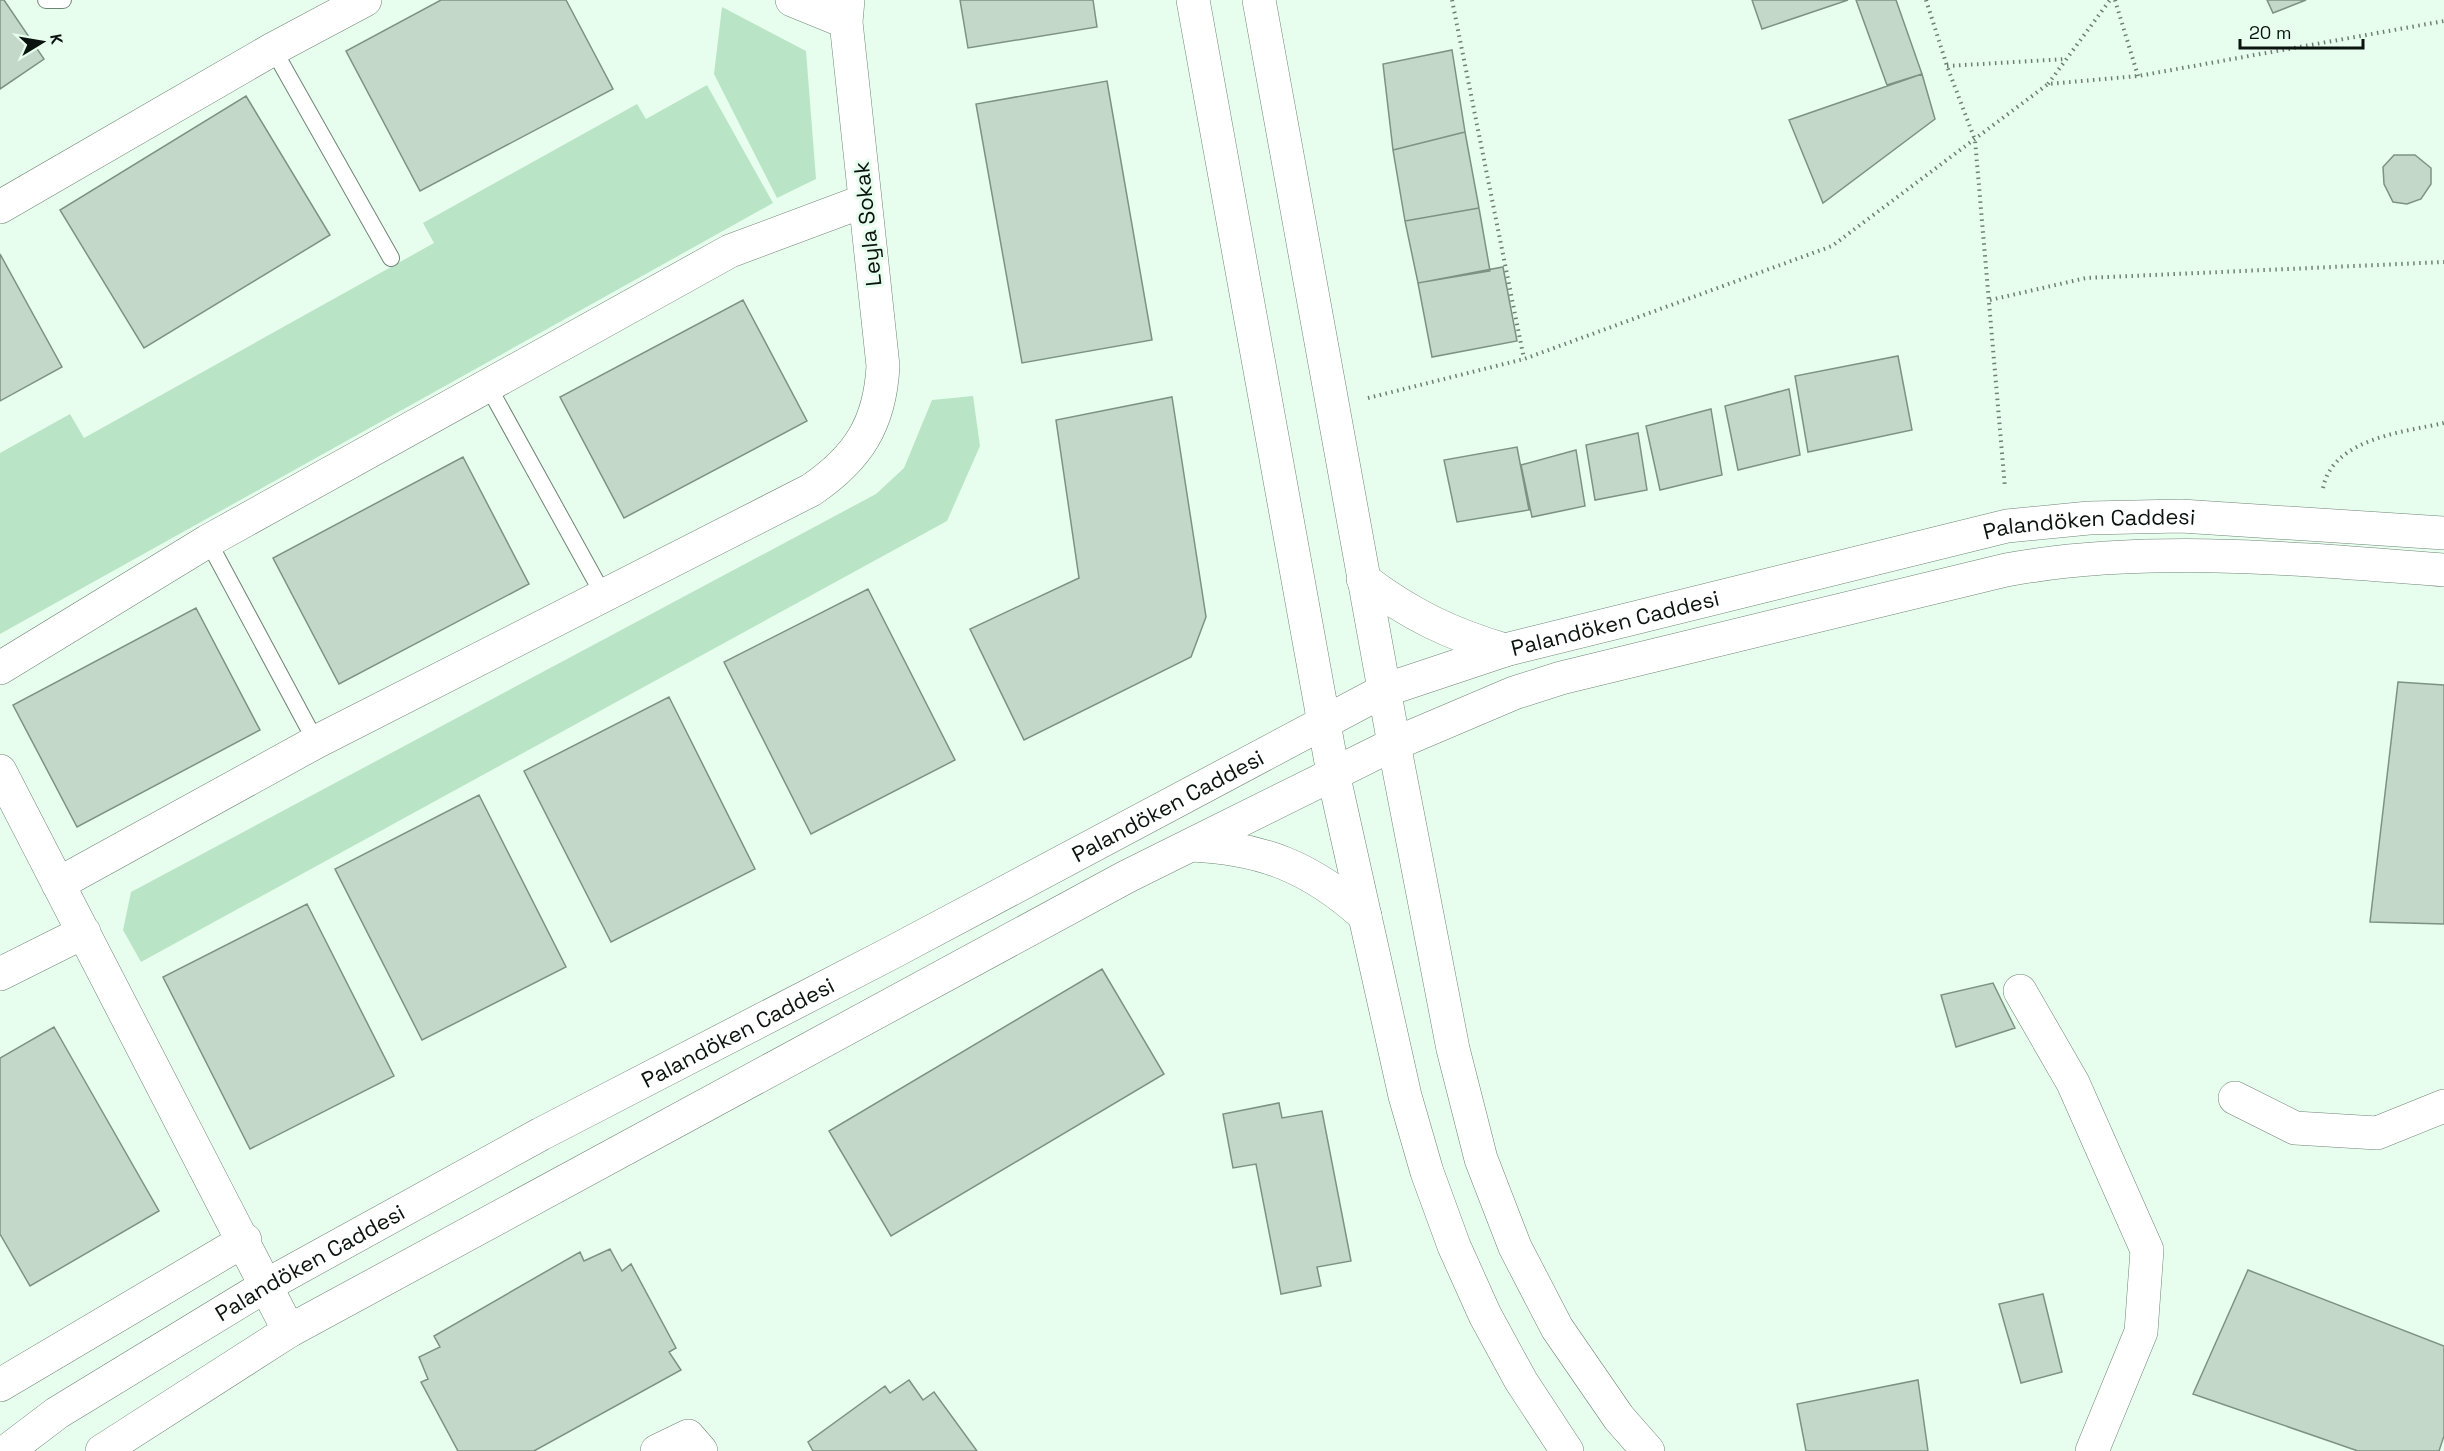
<svg xmlns="http://www.w3.org/2000/svg" width="2444" height="1451" viewBox="0 0 2444 1451" font-family="'Space Grotesk',sans-serif">
	<style>
		.green { fill: #b9e5c6 }
		.building { fill: #c3d8c9; stroke: #7d9283; stroke-width: 1.5 }
		.lines { fill: none; stroke-linecap: round; stroke-linejoin: round }
		.service-casing { stroke: #708476; stroke-width: 18 }
		.minor-casing { stroke: #708476; stroke-width: 34 }
		.tertiary-casing { stroke: #708476; stroke-width: 34 }
		.secondary-casing { stroke: #708476; stroke-width: 34 }
		.path { stroke: #707f75; stroke-width: 4; stroke-dasharray: 1.5 4.5; stroke-linecap: butt }
		.service { stroke: #fff; stroke-width: 16 }
		.minor { stroke: #fff; stroke-width: 33 }
		.tertiary { stroke: #fff; stroke-width: 33 }
		.secondary { stroke: #fff; stroke-width: 33 }
		.labels { text-anchor: middle; dominant-baseline: central; stroke-width: 6; stroke-linejoin: round; paint-order: stroke }
		.street-label { font-size: 22px; fill: #0b130e; stroke: #e7feee }
	</style>
	<rect width="100%" height="100%" fill="#e7feee"/>
	<path class="green" d="M722 7 806 51 816 179 777 198 714 74Z
		M707 85 773 203 0 634V453L70 414 84 438 434 243 423 223 637 104 646 119Z
		M973 396 980 446 947 521 141 962 123 930 131 892 876 494 904 468 932 400Z"/>
	<path class="building" d="M0 0H4L44 59 0 89Z
		M441 0H566L613 89 420 191 346 51Z
		M960 0H1093L1097 27 968 48Z
		M1752 0H1848L1762 29Z
		M1856 0H1896L1922 74 1887 85Z
		M2267 0H2306L2273 13Z
		M1452 50 1465 132 1393 150 1383 64Z
		M1922 74 1935 119 1823 203 1789 120Z
		M1107 81 1152 340 1022 363 976 104Z
		M246 96 330 235 144 348 60 210Z
		M1465 132 1479 208 1405 221 1393 150Z
		M2394 155H2415L2431 168V184L2421 199 2407 204 2393 202 2384 184 2383 167Z
		M1479 208 1490 271 1418 283 1405 221Z
		M0 254 62 367 0 401Z
		M1503 267 1517 341 1432 357 1418 283Z
		M743 300 807 421 624 518 560 397Z
		M1898 356 1912 430 1808 452 1795 376Z
		M1789 389 1800 455 1738 470 1725 406Z
		M1172 397 1206 617 1191 657 1024 740 970 629 1079 578 1056 420Z
		M1711 409 1722 475 1660 490 1646 426Z
		M1638 433 1647 490 1595 500 1586 445Z
		M1517 447 1529 510 1457 522 1444 460Z
		M1576 450 1585 506 1532 517 1521 465Z
		M463 457 529 584 339 684 273 558Z
		M868 589 955 760 811 834 724 662Z
		M196 608 260 730 77 827 13 705Z
		M2398 682 2444 685V924L2370 922Z
		M669 697 755 869 611 942 524 771Z
		M479 795 566 967 422 1040 335 869Z
		M307 904 394 1076 250 1149 163 977Z
		M1102 969 1164 1074 891 1236 829 1131Z
		M1993 983 2015 1028 1956 1047 1941 995Z
		M54 1027 159 1211 30 1286 0 1234V1058Z
		M1279 1103 1282 1118 1322 1111 1351 1261 1317 1267 1321 1286 1281 1294 1256 1164 1233 1168 1223 1114Z
		M610 1249 622 1271 631 1264 676 1348 669 1352 681 1370 534 1451H458L421 1382 428 1379 419 1357 440 1347 434 1336 580 1252 584 1261Z
		M2248 1270 2444 1346V1436L2439 1451H2358L2193 1394Z
		M2043 1294 2062 1372 2021 1383 1999 1304Z
		M909 1380 923 1400 934 1392 977 1451H813L808 1442 885 1386 890 1393Z
		M1918 1380 1928 1451H1806L1797 1404Z"/>
	<g class="lines">
		<defs>
			<path id="service" d="M46 0H63
				M273 49 391 258
				M488 386 604 596
				M208 541 316 742"/>
			<path id="minor" d="M792 0 846 22
				M0 207 273 49 365 0
				M0 668 208 541 730 251 864 201
				M0 771 289 1331
				M58 884 316 742 811 490C858 458 880 424 883 366L846 22 848 0
				M0 974 84 932
				M2020 991 2073 1083 2147 1250 2141 1332 2092 1451
				M2235 1098 2295 1128 2377 1133 2444 1106
				M0 1385 245 1240
				M657 1451 688 1436 701 1451"/>
			<g id="tertiary">
				<path d="M1363 579C1409 614 1450 634 1505 650"/>
				<path d="M1191 845C1263 848 1312 868 1365 916"/>
				<path id="s1" d="M7 1451 57 1413 267 1285 541 1134 891 953 1385 690 1505 650 2007 526 2089 518 2181 516 2444 533"/>
				<path d="M102 1451 289 1331 1126 877 1394 744 1514 693 1561 678 2006 570C2148 544 2300 559 2444 570"/>
			</g>
			<path id="secondary" d="M1193 0 1333 773 1405 1096 1427 1172 1454 1246 1485 1315 1521 1381 1567 1451
				M1259 0 1394 744 1453 1049 1481 1159 1515 1247 1557 1328 1619 1418 1648 1451"/>
		</defs>
		<use href="#service" class="service-casing"/>
		<use href="#minor" class="minor-casing"/>
		<use href="#tertiary" class="tertiary-casing"/>
		<use href="#secondary" class="secondary-casing"/>
		<path class="path" d="M1452 0 1524 359
			M1926 0 1947 66 1975 140 2005 488
			M2115 0 2138 76
			M1947 66 2066 59
			M2048 84 2110 0
			M1990 300 2086 278 2444 262
			M1368 398 1524 359 1832 246 2048 84 2138 76 2444 21
			M2323 488C2333 438 2404 432 2444 423"/>
		<use href="#service" class="service"/>
		<use href="#minor" class="minor"/>
		<use href="#tertiary" class="tertiary"/>
		<use href="#secondary" class="secondary"/>
	</g>
	<g class="labels">
		<g class="street-label">
			<text transform="translate(867 224) rotate(-96)">Leyla Sokak</text>
			<text stroke="none"><textPath href="#s1" startOffset="2301">Palandöken Caddesi</textPath></text>
			<text stroke="none"><textPath href="#s1" startOffset="1815">Palandöken Caddesi</textPath></text>
			<text stroke="none"><textPath href="#s1" startOffset="1329">Palandöken Caddesi</textPath></text>
			<text stroke="none"><textPath href="#s1" startOffset="843">Palandöken Caddesi</textPath></text>
			<text stroke="none"><textPath href="#s1" startOffset="357">Palandöken Caddesi</textPath></text>
		</g>
	</g>
	<g transform="translate(42 42) rotate(79)" stroke="#e7feee" stroke-width="4.5" paint-order="stroke">
	<path d="M0-4.5L10 22L0 15L-10 22Z" fill="#0b130e"/>
	<text y="-9" font-size="16" font-weight="bold" text-anchor="middle" fill="#0b130e">K</text>
	</g>
	<path d="M2240 39v9h123v-9" fill="none" stroke="#0b130e" stroke-width="3"/>
	<text x="2249" y="39" font-size="18" fill="#0b130e" stroke="#e7feee" stroke-width="4.5" paint-order="stroke">20 m</text>
</svg>
